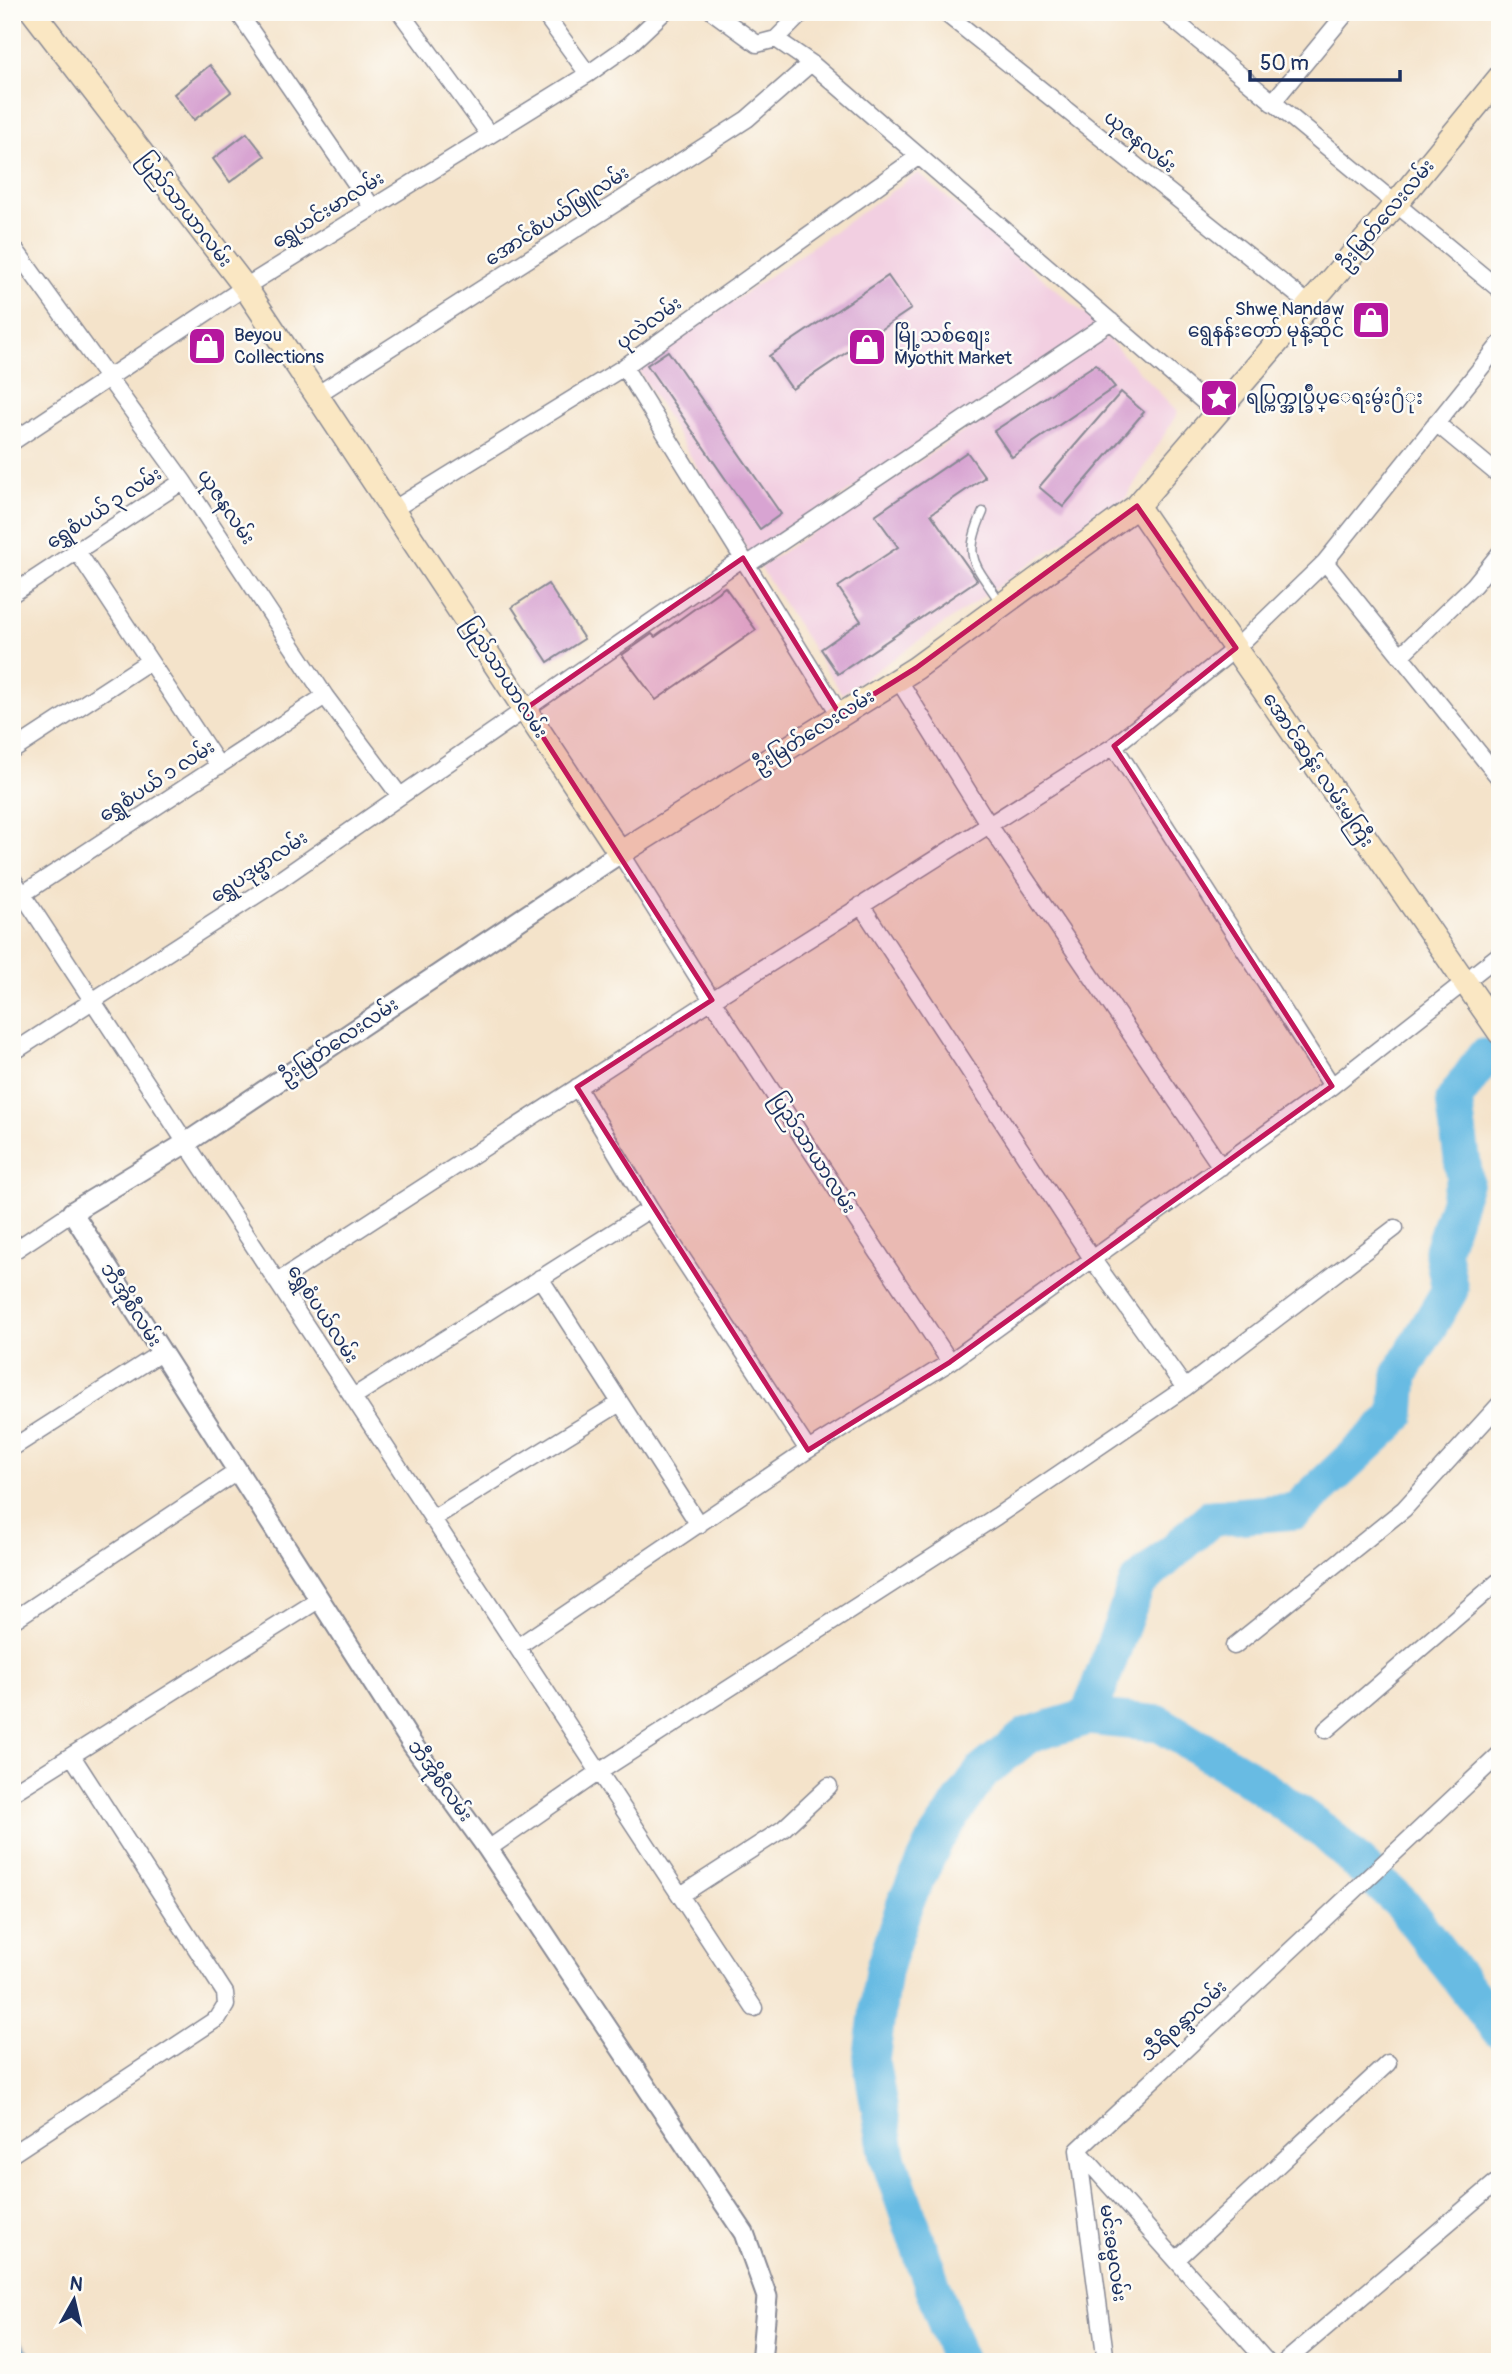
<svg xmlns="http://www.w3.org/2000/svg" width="1512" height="2374" viewBox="0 0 1512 2374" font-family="Pangolin,'Noto Sans Myanmar',sans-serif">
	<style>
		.built { fill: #f2cfe1 }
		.water { fill: #67bbe3; stroke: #4175a0; stroke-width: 2 }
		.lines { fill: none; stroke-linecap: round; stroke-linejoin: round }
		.river { stroke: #67bbe3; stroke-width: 37 }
		.building { fill: #d8a4d2 }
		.service-casing { stroke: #888994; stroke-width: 11 }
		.minor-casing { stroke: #888994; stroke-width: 19 }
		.tertiary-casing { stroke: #888994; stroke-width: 23 }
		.secondary-casing { stroke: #888994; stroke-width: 26 }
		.service { stroke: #fff; stroke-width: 8 }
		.minor { stroke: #fff; stroke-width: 16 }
		.tertiary { stroke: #fff; stroke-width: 19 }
		.secondary { stroke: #fae7c3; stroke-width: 23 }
		.marked { fill: #c2185b; fill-opacity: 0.2; stroke: #c2185b; stroke-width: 5; stroke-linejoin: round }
		.labels { text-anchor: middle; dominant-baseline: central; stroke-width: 5; stroke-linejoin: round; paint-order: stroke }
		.street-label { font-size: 19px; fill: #1b2f5e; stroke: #fdfcf7 }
		.poi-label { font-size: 19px; fill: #1b2f5e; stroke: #fdfcf7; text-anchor: start }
	</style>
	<rect width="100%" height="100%" fill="#fdfcf7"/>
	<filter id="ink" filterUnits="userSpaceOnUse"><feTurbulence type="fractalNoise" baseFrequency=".0143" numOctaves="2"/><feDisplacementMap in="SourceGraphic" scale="14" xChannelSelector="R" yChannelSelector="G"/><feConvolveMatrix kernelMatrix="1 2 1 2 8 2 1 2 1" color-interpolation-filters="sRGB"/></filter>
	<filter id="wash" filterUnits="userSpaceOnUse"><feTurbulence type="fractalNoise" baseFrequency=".00686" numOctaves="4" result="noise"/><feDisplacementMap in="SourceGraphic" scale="28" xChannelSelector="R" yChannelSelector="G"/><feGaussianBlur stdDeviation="1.57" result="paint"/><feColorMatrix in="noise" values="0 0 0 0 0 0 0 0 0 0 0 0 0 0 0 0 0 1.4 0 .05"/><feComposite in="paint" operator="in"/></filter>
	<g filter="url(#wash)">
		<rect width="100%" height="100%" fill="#f4e3ca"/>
		<path class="built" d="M918 173 1099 326 751 556 637 368Z
			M1106 337 1178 412 1126 498 842 694 760 567Z"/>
		<path class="water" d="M12 2331 37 2362H12Z"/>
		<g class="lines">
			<path class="river" d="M1088 1717 1137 1584 1211 1518 1296 1511 1397 1416 1400 1375 1450 1290 1442 1250 1465 1180 1454 1100 1484 1057
				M959 2362 888 2157 871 2061 883 1971 905 1903 936 1839 982 1772 1028 1735 1088 1717 1160 1724 1243 1774 1326 1833 1402 1904 1500 2031"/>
		</g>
		<g id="blocks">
			<path class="building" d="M210 65 231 92 194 120 174 94Z
				M247 133 265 156 230 182 213 159Z
				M888 276 911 309 792 389 769 356Z
				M668 351 781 514 760 529 647 365Z
				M1096 364 1115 387 1012 457 994 431Z
				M1121 392 1144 412 1063 507 1039 487Z
				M967 452 985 477 931 514 977 580 838 674 821 649 861 621 838 587 898 547 875 515Z
				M548 584 584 639 548 662 512 607Z
				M725 587 756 630 656 700 622 655 652 634 655 637Z"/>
		</g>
	</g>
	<g filter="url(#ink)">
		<use href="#blocks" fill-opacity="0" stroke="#888994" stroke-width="2"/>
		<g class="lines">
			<defs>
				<path id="service" d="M983 512C962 559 974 562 1000 602"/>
				<path id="minor" d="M238 12 372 207
					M400 12 489 134
					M543 12 588 74
					M713 12 757 44 776 39
					M944 12 1310 305
					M1164 12 1500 290
					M776 39 811 63 1217 413
					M776 39 803 12
					M1272 103 1347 12
					M12 245 183 481 325 696 400 796
					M624 367 840 715
					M318 394 747 119 811 63
					M1436 423 1500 476
					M12 442 245 287 588 74 629 45 664 12
					M394 509 624 367 919 156
					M77 551 219 766
					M1325 562 1500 779
					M747 565 1111 321
					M12 594 183 481
					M1400 656 1474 585 1500 553
					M898 679 989 825 1221 1167
					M1114 746 1332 1086
					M12 751 148 662
					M620 853 712 1000 950 1362
					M12 878 754 2008
					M12 901 325 696
					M861 905 1093 1260 1185 1388 1395 1228
					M12 1053 281 879 743 558
					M577 1087 650 1209 808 1450
					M12 1252 72 1212
					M540 1278 699 1525
					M277 1282 712 1000 1114 746 1236 648 1325 562 1500 344
					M353 1397 650 1209
					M12 1448 162 1352
					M432 1519 620 1403
					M12 1621 238 1471
					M1234 1646 1404 1509 1500 1404
					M517 1647 808 1450 950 1362 1332 1086 1500 954
					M1326 1730 1500 1580
					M12 1793 320 1599
					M488 1849 599 1772 997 1516 1185 1388
					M681 1895 783 1829 829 1786
					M1078 2150 1500 1754
					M1078 2150 1267 2362
					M1078 2150 1106 2362
					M12 2154 218 2018 226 2005 225 1993 72 1756
					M1176 2260 1388 2063
					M1285 2362 1494 2184"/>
				<path id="tertiary" d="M620 853 186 1143 72 1212 412 1744 488 1849 744 2233 767 2297 761 2362"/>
				<path id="secondary" d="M33 12 245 287 620 853 916 668 1137 506 1395 205 1500 77
					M1137 506 1500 1033"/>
			</defs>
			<use href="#service" class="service-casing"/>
			<use href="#minor" class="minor-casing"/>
			<use href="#tertiary" class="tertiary-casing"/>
			<use href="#secondary" class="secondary-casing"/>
			<use href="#service" class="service"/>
			<use href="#minor" class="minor"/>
			<use href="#tertiary" class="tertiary"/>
			<use href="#secondary" class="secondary"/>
		</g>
	</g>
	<path class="marked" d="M1137 506 1236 648 1114 746 1332 1086 950 1362 808 1450 577 1087 712 1000 525 709 743 558 840 715 916 668Z"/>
	<defs>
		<symbol id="shop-square" viewBox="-11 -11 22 22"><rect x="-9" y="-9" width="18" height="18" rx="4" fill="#b5179e" stroke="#fdfcf7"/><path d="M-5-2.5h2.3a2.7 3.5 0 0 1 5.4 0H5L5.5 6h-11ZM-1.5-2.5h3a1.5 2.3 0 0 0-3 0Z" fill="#fff"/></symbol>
		<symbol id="sight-square" viewBox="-11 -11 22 22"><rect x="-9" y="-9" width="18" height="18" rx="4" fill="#b5179e" stroke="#fdfcf7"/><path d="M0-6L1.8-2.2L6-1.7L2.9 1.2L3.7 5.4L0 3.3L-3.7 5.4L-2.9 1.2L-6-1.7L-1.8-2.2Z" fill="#fff"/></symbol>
	</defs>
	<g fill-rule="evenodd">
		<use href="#shop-square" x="1349" y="298" width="44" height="44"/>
		<use href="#shop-square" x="185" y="324" width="44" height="44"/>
		<use href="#shop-square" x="845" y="325" width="44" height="44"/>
		<use href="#sight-square" x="1197" y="376" width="44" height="44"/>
	</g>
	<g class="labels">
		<g class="street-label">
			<text transform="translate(1140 142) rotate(39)">ယုဇနလမ်း</text>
			<text transform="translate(185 210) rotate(52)">ပြည်သာယာလမ်း</text>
			<text transform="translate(328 210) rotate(-32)">ရွှေယင်းမာလမ်း</text>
			<text transform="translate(1386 215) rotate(-50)">ဦးမြတ်လေးလမ်း</text>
			<text transform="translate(557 216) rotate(-33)">အောင်စံပယ်ဖြူလမ်း</text>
			<text transform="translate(649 323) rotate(-36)">ပုလဲလမ်း</text>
			<text transform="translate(226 507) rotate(56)">ယုဇနလမ်း</text>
			<text transform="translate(104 508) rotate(-33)">ရွှေစံပယ် ၃ လမ်း</text>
			<text transform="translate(505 678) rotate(57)">ပြည်သာယာလမ်း</text>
			<text transform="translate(814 731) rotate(-32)">ဦးမြတ်လေးလမ်း</text>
			<text transform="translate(1318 770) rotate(56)">အောင်ဆန်း လမ်းမကြီး</text>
			<text transform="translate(157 781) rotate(-33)">ရွှေစံပယ် ၁ လမ်း</text>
			<text transform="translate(259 867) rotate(-34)">ရွှေပဒုမ္မာလမ်း</text>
			<text transform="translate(339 1041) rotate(-34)">ဦးမြတ်လေးလမ်း</text>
			<text transform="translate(813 1153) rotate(57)">ပြည်သာယာလမ်း</text>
			<text transform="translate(131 1305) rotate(57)">ဘီအိုစီလမ်း</text>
			<text transform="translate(323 1314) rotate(57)">ရွှေစံပယ်လမ်း</text>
			<text transform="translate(440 1781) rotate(54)">ဘီအိုစီလမ်း</text>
			<text transform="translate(1184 2021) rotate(-43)">သီရိစန္ဒာလမ်း</text>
			<text transform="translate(1113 2253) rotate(82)">မင်းဓမ္မလမ်း</text>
		</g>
		<g class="poi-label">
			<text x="1344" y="309" text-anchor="end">Shwe Nandaw<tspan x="1344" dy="22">ရွေနန်းတော် မုန့်ဆိုင်</tspan></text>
			<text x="234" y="335">Beyou<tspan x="234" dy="22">Collections</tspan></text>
			<text x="894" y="336">မြို့သစ်စျေး<tspan x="894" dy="22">Myothit Market</tspan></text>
			<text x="1246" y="398">ရပ္ကြက္အုပ္ခ်ဳပ္ေရးမွဴး႐ံုး</text>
		</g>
	</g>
	<rect width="1512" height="2374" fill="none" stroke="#fdfcf7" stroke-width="42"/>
	<g transform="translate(74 2300) rotate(8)" stroke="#fdfcf7" stroke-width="5" paint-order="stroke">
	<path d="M0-5L12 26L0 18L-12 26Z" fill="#1b2f5e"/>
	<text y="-10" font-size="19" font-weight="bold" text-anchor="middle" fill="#1b2f5e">N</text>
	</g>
	<path d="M1250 70v10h150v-10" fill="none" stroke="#1b2f5e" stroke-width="3.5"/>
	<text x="1260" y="70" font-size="21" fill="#1b2f5e" stroke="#fdfcf7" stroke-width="5" paint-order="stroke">50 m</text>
</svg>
